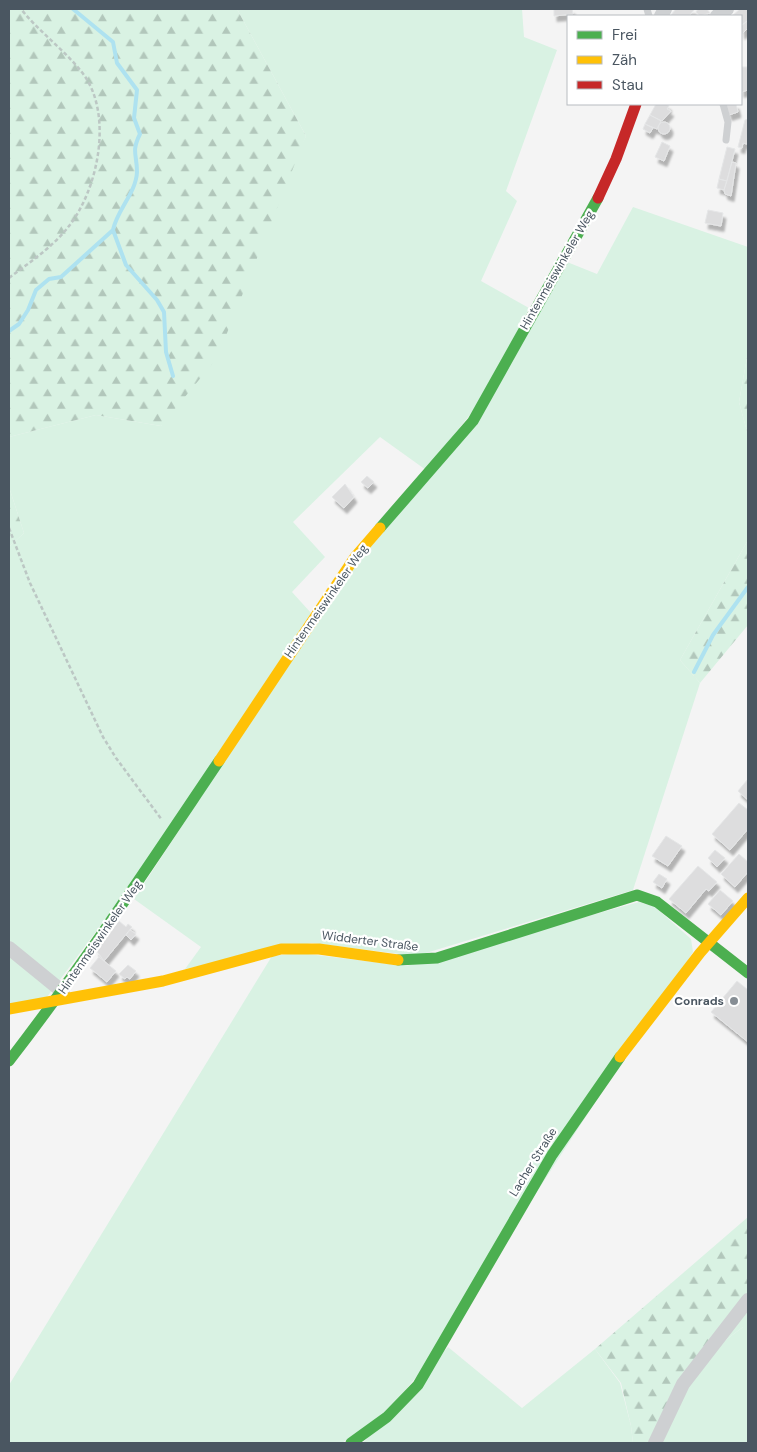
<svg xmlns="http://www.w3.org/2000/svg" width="757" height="1452" viewBox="0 0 757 1452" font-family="'DM Sans',sans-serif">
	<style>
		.grass { fill: #d9f2e3 }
		.forest { fill: url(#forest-firs) }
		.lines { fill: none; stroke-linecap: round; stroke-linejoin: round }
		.stream { stroke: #aee2f0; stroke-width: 4 }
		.building { fill: #ddddde; stroke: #e5e6e7; filter: url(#shadow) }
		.path { stroke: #bcc7c4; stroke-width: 2.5; stroke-dasharray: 4 2.5; stroke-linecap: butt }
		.lane { stroke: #ced0d2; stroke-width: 7 }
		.street { stroke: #ced0d2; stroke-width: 14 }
		.fast { stroke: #4caf50; stroke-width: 11 }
		.slow { stroke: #ffc107; stroke-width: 11 }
		.jam { stroke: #c62828; stroke-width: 11 }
		.poi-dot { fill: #868d94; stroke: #fff; stroke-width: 2 }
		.labels { text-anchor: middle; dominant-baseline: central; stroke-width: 4.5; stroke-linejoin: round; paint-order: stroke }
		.street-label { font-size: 12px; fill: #4a5661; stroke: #fff }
		.poi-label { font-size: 12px; font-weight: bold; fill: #4a5661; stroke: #fff; text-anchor: end }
	</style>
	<defs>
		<pattern id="forest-firs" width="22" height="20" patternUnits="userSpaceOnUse" patternTransform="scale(1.25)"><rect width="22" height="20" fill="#d9f2e3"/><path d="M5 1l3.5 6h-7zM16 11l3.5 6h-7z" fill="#b2c7bb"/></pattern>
		<filter id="shadow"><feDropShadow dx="3" dy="5.5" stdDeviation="1" flood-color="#0004"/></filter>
	</defs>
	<rect width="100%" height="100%" fill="#f4f4f4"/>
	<path class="grass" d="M237 9H522L524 37 557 50 506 191 517 201 481 281 529 308 484 397 426 470 380 437 293 522 325 557 292 592 311 613 139 874 47 997 9 1005V547L24 533 9 487V437L96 415 161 426 306 136Z
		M633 207 748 247V352L739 402 748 435V540L680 660 700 683 633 890 416 956 312 943 185 969 201 947 134 899 348 573 471 430 567 262 597 274Z
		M639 902 655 907 691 939 693 952 417 1376 388 1411 342 1443H9V1385L272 956 300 953 406 966Z
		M743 1327H748V1443H663L683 1372Z
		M448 1347 522 1408 595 1349 620 1383 631 1426 633 1443H363Z"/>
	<path class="forest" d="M9 9H237L306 136 217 358 161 426 96 415 9 437Z
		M748 352V435L739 402Z
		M9 487 24 533 9 547Z
		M748 540V625L700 683 680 660Z
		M748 1217V1327H743L683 1372 663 1443H633L631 1426 621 1383 595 1349Z"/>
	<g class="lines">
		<path class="stream" d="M113 230 126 265 157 300 164 312 166 352 173 376
			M9 331 19 324 28 310 36 290 49 279 61 277 113 230C117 210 136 193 137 172 137 154 131 152 140 134L134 118 137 90 117 63 113 42 73 9
			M694 672 713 635 748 587"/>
	</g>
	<path class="building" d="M554 9H572L573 14 554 16Z
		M676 9H693L694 10 689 16H670Z
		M698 9H707L710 13 700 16 696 12Z
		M740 9H748V20L741 26V16H732Z
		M747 21 748 28 742 34 741 26Z
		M741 67H747L748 73V90L741 92Z
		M656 104H666L669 106 667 109 671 111 662 121 650 115Z
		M726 104H736L738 112 729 115Z
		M650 115 661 121 657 129 645 124Z
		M748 119 747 144 743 143 742 148 738 147 745 120Z
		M658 128a6 6 0 1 1 12 0a6 6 0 1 1-12 0Z
		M645 124 653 128 650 133 643 129Z
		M662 142 670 146 664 161 655 157Z
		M727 147 735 149 727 181 719 179Z
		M732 162 736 163 731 196 725 194 724 190Z
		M719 179 727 181 724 190 717 188Z
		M708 210 723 213 721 226 705 223Z
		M367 476 374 482 368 488 361 482Z
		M345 484 354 497 344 508 332 497Z
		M748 779V800L738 791Z
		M739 803 748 810V829L730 850 712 834Z
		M666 836 682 846 668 866 652 856Z
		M715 850 725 858 717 867 708 858Z
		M739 854 748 862V872L735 887 721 874Z
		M698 866 717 882 709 891 706 889 686 913 669 899Z
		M659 874 667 879 662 888 653 882Z
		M720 890 733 901 721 915 708 904Z
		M119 921 126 927 128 924 132 927 104 961 96 950Z
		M130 930 136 934 131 940 126 935Z
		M99 957 116 971 107 982 90 968Z
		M128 965 136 971 130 979 127 977 125 979 119 974Z
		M737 981 748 990V1042L711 1012Z"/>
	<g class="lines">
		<path class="path" d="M9 278C30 262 53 247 69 226 98 189 113 116 84 75 66 51 40 33 21 9
			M9 528 30 583 103 737 116 758 162 820"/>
		<path class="lane" d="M647 9 649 16
			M723 104 728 122 726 140"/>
		<path class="street" d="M661 16 665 9
			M717 16 727 9
			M9 948 63 992
			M655 1443 683 1384 748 1300"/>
		<path class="fast" d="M380 528 473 421 598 198
			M398 960 437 958 637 895 657 902 748 973
			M9 1061C84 964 151 862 219 761
			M351 1443 387 1417 418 1385 552 1155 620 1057"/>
		<path class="slow" d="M219 761 355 557 380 528
			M9 1009 163 981 281 949H319L398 960
			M620 1057 700 953 748 898"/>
		<path class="jam" d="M598 198 616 159 636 104"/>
	</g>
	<circle class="poi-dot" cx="734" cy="1001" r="5"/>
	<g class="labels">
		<g class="street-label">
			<text transform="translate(557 270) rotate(-60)">Hintenmeiswinkeler Weg</text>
			<text transform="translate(326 601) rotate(-55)">Hintenmeiswinkeler Weg</text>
			<text transform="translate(100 937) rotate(-55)">Hintenmeiswinkeler Weg</text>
			<text transform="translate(370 941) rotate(7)">Widderter Straße</text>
			<text transform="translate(533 1162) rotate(-58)">Lacher Straße</text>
		</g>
		<g class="poi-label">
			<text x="724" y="1001">Conrads</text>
		</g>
	</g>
	<rect width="757" height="1452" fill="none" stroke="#4a5661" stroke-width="20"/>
	<rect x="567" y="15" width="175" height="90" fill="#ffffff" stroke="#b7bbc0"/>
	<rect x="577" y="31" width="25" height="8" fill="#4caf50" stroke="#b7bbc0"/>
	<text x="612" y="40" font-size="15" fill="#4a5661">Frei</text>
	<rect x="577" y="56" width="25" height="8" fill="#ffc107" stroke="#b7bbc0"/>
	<text x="612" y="65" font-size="15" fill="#4a5661">Zäh</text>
	<rect x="577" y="81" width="25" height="8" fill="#c62828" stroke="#b7bbc0"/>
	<text x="612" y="90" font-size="15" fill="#4a5661">Stau</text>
</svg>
